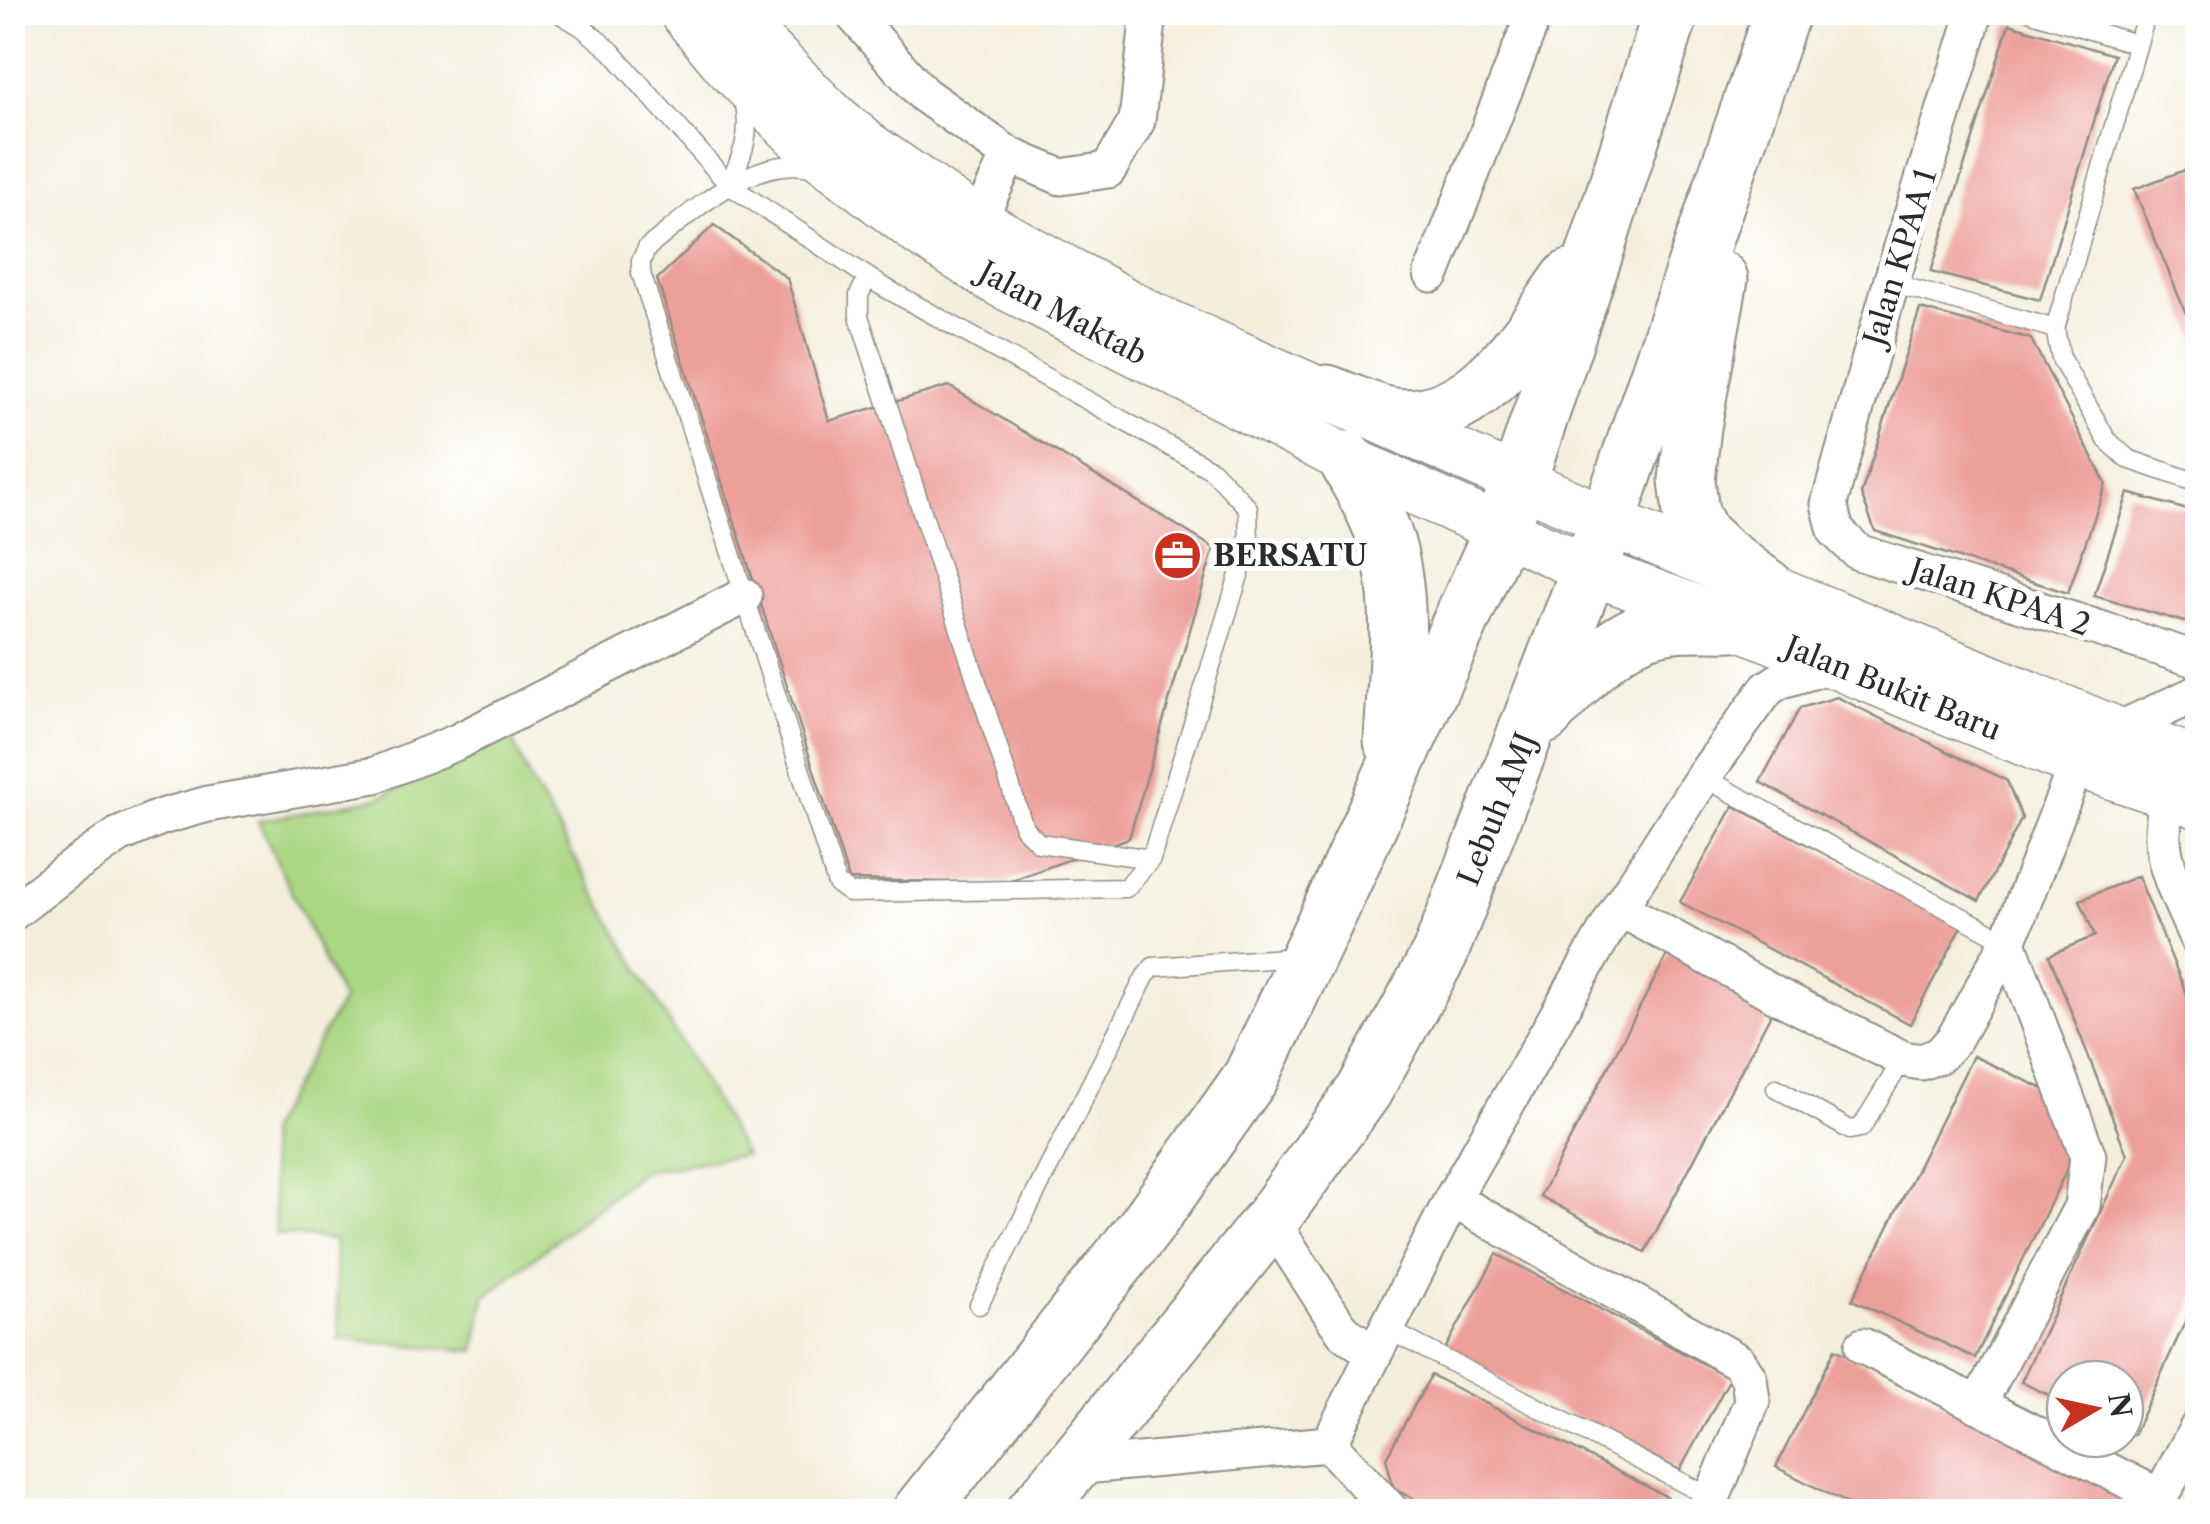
<svg xmlns="http://www.w3.org/2000/svg" width="2210" height="1524" viewBox="0 0 2210 1524" font-family="'Libre Caslon Text',serif">
	<style>
		.green { fill: #abd783; stroke: #6b8157; stroke-width: 2.5 }
		.building { fill: #ed9f9a }
		.lines { fill: none; stroke-linecap: round; stroke-linejoin: round }
		.service-casing { stroke: #908d84; stroke-width: 21 }
		.minor-casing { stroke: #908d84; stroke-width: 39 }
		.secondary-casing { stroke: #908d84; stroke-width: 51 }
		.trunk-casing { stroke: #908d84; stroke-width: 59 }
		.service { stroke: #fff; stroke-width: 18 }
		.minor { stroke: #fff; stroke-width: 35 }
		.secondary { stroke: #fff; stroke-width: 48 }
		.trunk { stroke: #fff; stroke-width: 55 }
		.labels { text-anchor: middle; dominant-baseline: central; stroke-width: 10; stroke-linejoin: round; paint-order: stroke }
		.street-label { font-size: 30px; fill: #2b2b2b; stroke: #fff }
		.poi-label { font-size: 30px; font-weight: bold; fill: #2b2b2b; stroke: #fff; text-anchor: start }
	</style>
	<rect width="100%" height="100%" fill="#fff"/>
	<filter id="ink" filterUnits="userSpaceOnUse"><feTurbulence type="fractalNoise" baseFrequency=".01" numOctaves="2"/><feDisplacementMap in="SourceGraphic" scale="20" xChannelSelector="R" yChannelSelector="G"/><feConvolveMatrix kernelMatrix="1 2 1 2 8 2 1 2 1" color-interpolation-filters="sRGB"/></filter>
	<filter id="wash" filterUnits="userSpaceOnUse"><feTurbulence type="fractalNoise" baseFrequency=".0048" numOctaves="4" result="noise"/><feDisplacementMap in="SourceGraphic" scale="40" xChannelSelector="R" yChannelSelector="G"/><feGaussianBlur stdDeviation="2.25" result="paint"/><feColorMatrix in="noise" values="0 0 0 0 0 0 0 0 0 0 0 0 0 0 0 0 0 1.4 0 .05"/><feComposite in="paint" operator="in"/></filter>
	<g filter="url(#wash)">
		<rect width="100%" height="100%" fill="#f4efdd"/>
		<path class="green" d="M510 735 530 780 745 1155 642 1171 485 1297 475 1351 339 1339 334 1240 276 1234 267 1132 342 1000 258 821 378 798Z"/>
		<g id="blocks">
			<path class="building" d="M2009 24 2114 55 2040 300 1931 272Z
				M2198 165V340H2197L2134 189Z
				M714 225 787 278 829 421 949 386 1214 548 1129 838 1004 883 849 880 657 279Z
				M1920 309 2031 339 2106 484 2068 593 1875 531 1861 494Z
				M2128 493 2198 513V626L2094 596Z
				M1837 697 2007 781 2022 818 1979 901 1760 782 1800 708Z
				M1734 806 1962 926 1910 1024 1680 902Z
				M2138 876 2198 1022V1294L2133 1435 2125 1431V1379H2065V1403L2021 1382 2127 1155 2049 955 2095 936 2080 900Z
				M1669 952 1774 1008 1645 1252 1540 1196Z
				M1973 1056 2050 1092 2074 1155 1975 1358 1852 1300Z
				M1497 1254 1730 1378 1680 1470 1444 1351Z
				M1835 1349 2131 1498 2124 1512H1864L1776 1467Z
				M1431 1375 1667 1497 1658 1512H1440L1394 1489 1386 1458Z"/>
		</g>
	</g>
	<g filter="url(#ink)">
		<use href="#blocks" fill-opacity="0" stroke="#908d84" stroke-width="2.5"/>
		<g class="lines">
			<defs>
				<path id="service" d="M557 12 582 27 611 51 729 185 880 285 1212 470 1248 508 1249 543 1151 859 1126 888 850 893 837 884 641 273V261L647 248C691 214 756 149 817 169
					M2031 12 2136 44
					M2147 12 2055 329 2061 359 2107 440 2128 459 2198 483
					M729 185C743 154 752 134 744 100
					M868 277 859 295V316L1024 828 1039 843 1151 859
					M1891 283 2055 329
					M1703 777 2008 942
					M1776 1088 1850 1130 1861 1128 1903 1059
					M979 1305 1145 977 1153 967 1299 957
					M1387 1329 1712 1498"/>
				<path id="minor" d="M851 12 923 94 1009 155
					M1975 12 1891 283 1829 504 1836 531 1858 552 2198 660
					M978 222 1009 155 1061 177 1108 170 1137 121 1149 12
					M1432 274 1535 12
					M2116 731 2198 693
					M2174 772C2168 792 2163 813 2163 835 2162 866 2185 911 2198 940
					M1619 908 1776 995 1903 1059 1921 1062 1940 1055 1954 1039 2008 942 2077 763
					M12 913 67 871 119 835 161 817 208 804 375 775 457 742 744 596
					M1452 1199 1739 1362 1749 1378 1752 1401 1712 1498 1704 1512
					M1271 1220 1336 1321 1345 1333 1374 1353
					M1863 1346 2160 1497
					M1978 1405 2082 1206 2088 1156 2008 942
					M1329 1444 1452 1199 1619 908 1703 777 1767 689 1779 681 1835 664
					M1329 1444 1392 1512
					M1072 1467 1329 1444
					M2152 1512 2198 1427"/>
				<path id="secondary" d="M683 12 728 66 810 148 921 233 997 281 1346 459 1590 570 1733 623 2077 763 2198 804
					M730 12 828 112 868 146 978 222 1151 316 1608 521 2116 731 2198 762"/>
				<path id="trunk" d="M1720 279 1693 427 1687 480 1691 513 1701 534 1720 552 1768 588
					M1327 393C1349 401 1372 413 1394 416 1476 427 1529 334 1570 278
					M1346 459C1364 492 1386 527 1392 565 1403 622 1395 683 1392 741
					M1544 716C1577 682 1612 635 1661 626 1684 621 1710 624 1733 623
					M920 1512 1146 1226 1251 1077 1331 909 1502 530 1600 238 1671 12
					M1034 1512 1072 1467 1271 1220 1364 1091 1440 953 1608 521 1782 12"/>
			</defs>
			<use href="#service" class="service-casing"/>
			<use href="#minor" class="minor-casing"/>
			<use href="#secondary" class="secondary-casing"/>
			<use href="#trunk" class="trunk-casing"/>
			<use href="#service" class="service"/>
			<use href="#minor" class="minor"/>
			<use href="#secondary" class="secondary"/>
			<use href="#trunk" class="trunk"/>
		</g>
	</g>
	<defs>
		<symbol id="office-disc" viewBox="-11 -11 22 22"><circle r="9.5" fill="#c8321e" stroke="#fff"/><path d="M-6-3h4V-5.5h4V-3h4V5H-6ZM-1-4.5V-3h2v-1.5ZM-6 0V1H6V0Z" fill="#fff"/></symbol>
	</defs>
	<g fill-rule="evenodd">
		<use href="#office-disc" x="1150" y="528" width="55" height="55"/>
	</g>
	<g class="labels">
		<g class="street-label">
			<text transform="translate(1900 257) rotate(-73)">Jalan KPAA 1</text>
			<text transform="translate(1063 313) rotate(28)">Jalan Maktab</text>
			<text transform="translate(2000 597) rotate(18)">Jalan KPAA 2</text>
			<text transform="translate(1893 688) rotate(22)">Jalan Bukit Baru</text>
			<text transform="translate(1497 809) rotate(-68)">Lebuh AMJ</text>
		</g>
		<g class="poi-label">
			<text x="1213" y="555">BERSATU</text>
		</g>
	</g>
	<rect width="2210" height="1524" fill="none" stroke="#fff" stroke-width="50"/>
	<g transform="translate(2095 1409) rotate(81)"><circle r="48" fill="#ffffff" stroke="#aaaaaa" stroke-width="2.5"/>
	<path d="M0-8L18 38L0 25L-18 38Z" fill="#c8321e"/>
	<text y="-15" font-size="28" font-weight="bold" text-anchor="middle" fill="#2b2b2b">N</text>
	</g>
</svg>
